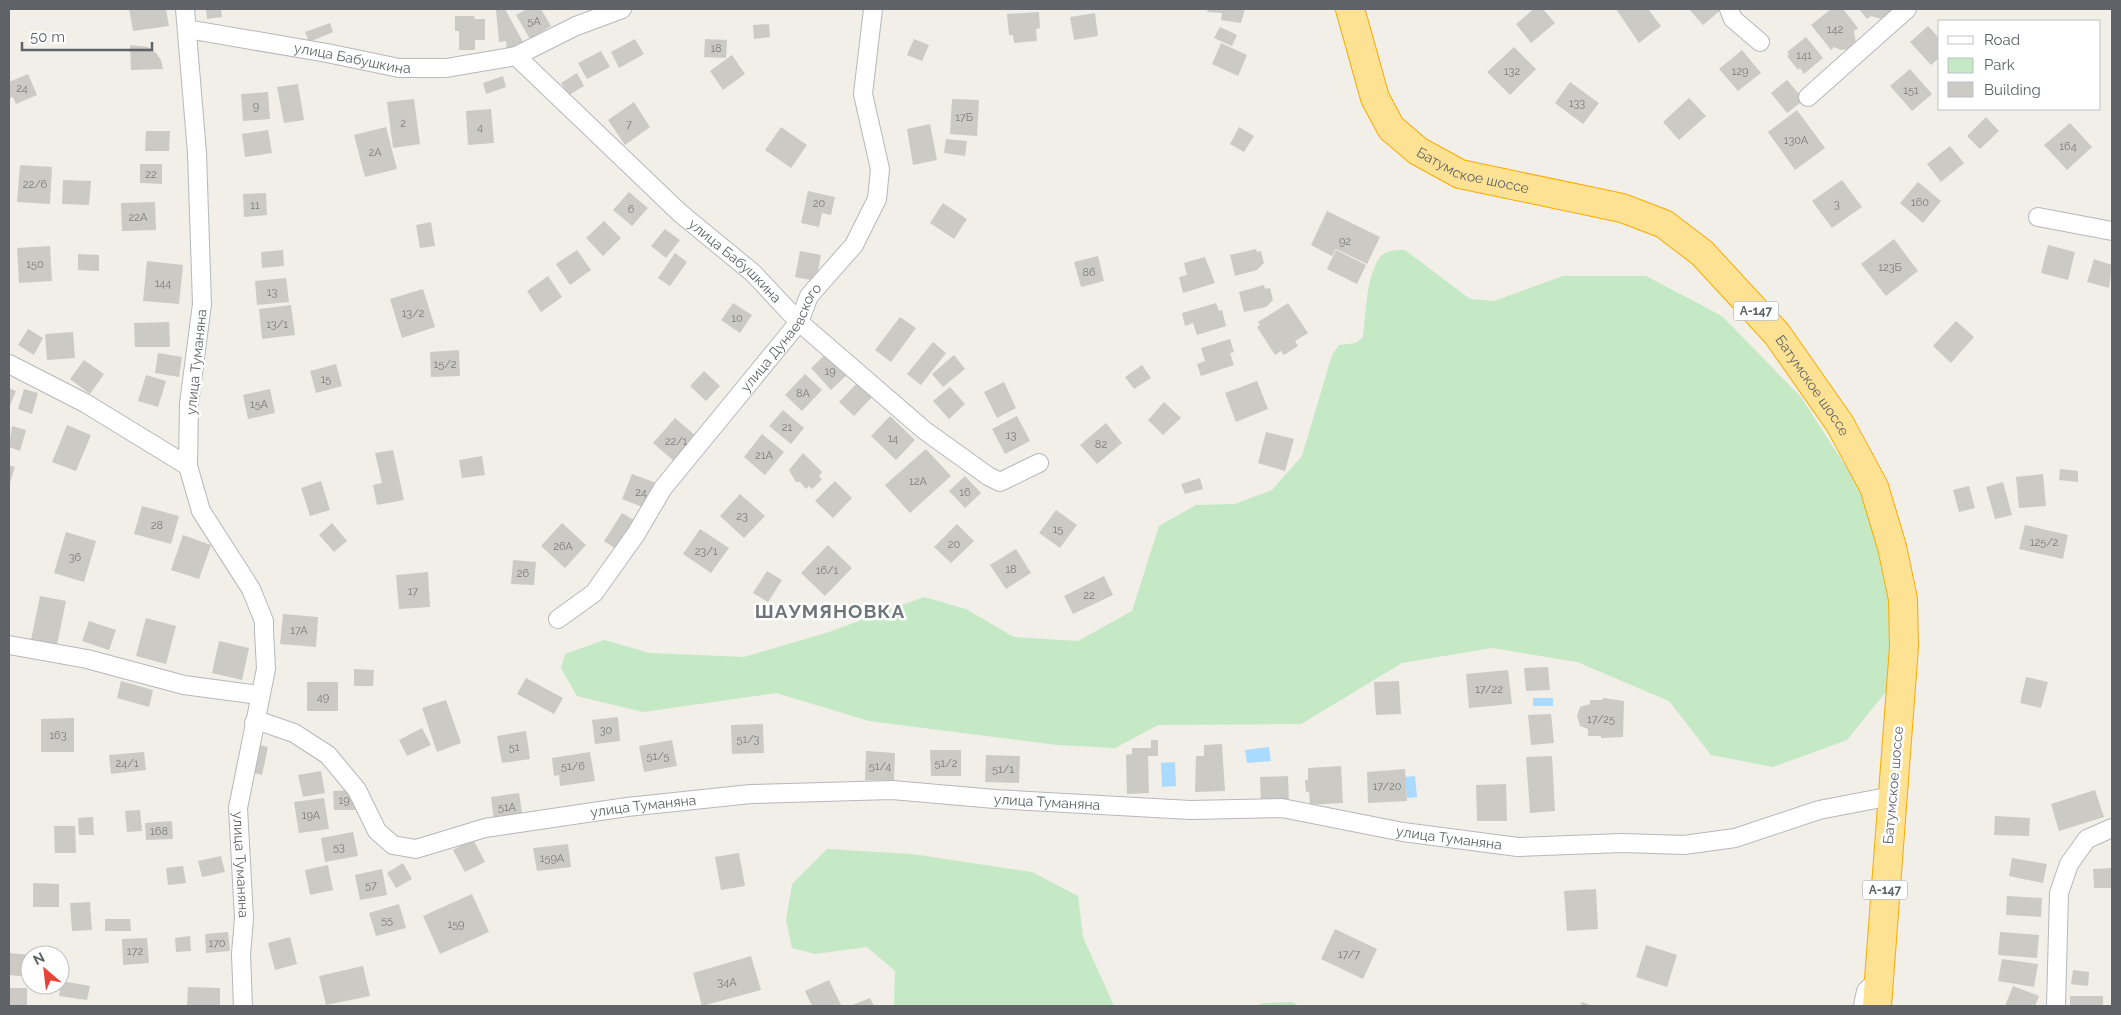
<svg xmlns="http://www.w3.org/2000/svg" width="2121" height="1015" viewBox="0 0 2121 1015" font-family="Raleway,sans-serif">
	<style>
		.green { fill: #c5e8c5 }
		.water { fill: #aadaff }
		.building { fill: #cccac5 }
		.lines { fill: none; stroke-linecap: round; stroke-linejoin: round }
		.street-casing { stroke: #b5b8bc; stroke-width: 20 }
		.highway-casing { stroke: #f9ab00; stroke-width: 30 }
		.street { stroke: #fff; stroke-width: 18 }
		.highway { stroke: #fde293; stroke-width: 28 }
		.labels { text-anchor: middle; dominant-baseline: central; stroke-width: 5; stroke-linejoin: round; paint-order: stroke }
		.number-label { font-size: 11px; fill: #7a7d7f }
		.shield { fill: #fff; stroke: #8f9295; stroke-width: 1 }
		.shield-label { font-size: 12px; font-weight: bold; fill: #5f6368 }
		.street-label { font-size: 14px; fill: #5f6368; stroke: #fff }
		.district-label { font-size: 19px; font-weight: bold; letter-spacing: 1px; fill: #70757a; stroke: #fff }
	</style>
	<rect width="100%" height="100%" fill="#f1efe8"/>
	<path class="green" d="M1405 250 1470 299 1494 301 1563 276H1646L1722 316 1801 397 1859 487 1890 585 1889 688 1847 740 1773 767 1711 755 1669 701 1577 662 1492 648 1402 663 1301 724 1158 725 1115 748 1058 745 869 721 776 693 643 712 577 696 561 668 565 654 604 640 650 653 744 657 829 632 924 597 966 609 1014 637 1078 641 1132 611 1159 526 1196 505 1235 504 1272 490 1302 456 1332 355 1339 345 1356 343 1363 337C1366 313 1366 277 1380 257 1386 250 1397 250 1405 250Z
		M827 849 912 854 1032 872 1078 896 1083 937 1114 1006H894L895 971 867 947 815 954 792 948 786 920 792 884Z
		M1293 1002 1298 1006H1258L1262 1003Z"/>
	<path class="water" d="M1533 698H1553V706H1533Z
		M1269 747 1271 761 1247 763 1245 750Z
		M1175 762 1176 786 1162 787 1161 763Z
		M1415 776 1417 797 1407 798 1405 777Z"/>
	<path class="building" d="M129 9H166L169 26 133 31Z
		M206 9H221L222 17 207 19Z
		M498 9H505L524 44 507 53 506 41 499 42 496 10Z
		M527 9H541L551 26 530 39 516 15Z
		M1208 9H1245L1241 23 1221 20 1222 13 1207 12Z
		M1534 9H1543L1555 23 1531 43 1516 24Z
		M1616 9H1648L1661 26 1639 43Z
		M1689 9H1722L1703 25Z
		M1831 9H1843L1858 28 1854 31 1856 43 1850 49 1841 50 1834 47 1831 50 1811 25Z
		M1859 9H1892L1886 18 1882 19 1871 16 1867 19Z
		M1039 12 1040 28 1036 29 1037 41 1014 43 1013 35H1009L1007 14Z
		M1095 13 1098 36 1074 40 1070 17Z
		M455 16H474L475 19H485V40H475V50H459V31H455Z
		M330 23 333 32 309 42 305 32Z
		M769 24 770 37 754 39 753 25Z
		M1928 26 1940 39V57L1931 65 1910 42Z
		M1220 27 1237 35 1232 46 1214 38Z
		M1806 37 1823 58 1804 74 1800 68 1798 70 1787 56 1789 54 1787 52Z
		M635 39 644 54 619 68 611 52Z
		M705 39 727 40 726 58 704 57Z
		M914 39 929 45 922 61 907 55Z
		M1221 43 1247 55 1238 76 1212 64Z
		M130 45 148 47 156 53 161 60 163 69 131 70Z
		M1514 47 1536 69 1510 95 1487 72Z
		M1742 50 1761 73 1738 91 1719 69Z
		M601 51 610 67 587 79 578 63Z
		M732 55 745 74 723 90 710 71Z
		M1910 69 1932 94 1912 111 1890 86Z
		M577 73 584 86 569 95 561 83Z
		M28 74 37 95 16 104 13 97 10 98 9 96V82Z
		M503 76 506 87 486 94 483 83Z
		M1787 80 1804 100 1787 113 1771 93Z
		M1570 82 1599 103 1583 124 1555 103Z
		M298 84 304 120 284 123 277 87Z
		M268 92 270 119 243 121 241 94Z
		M1689 98 1706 116 1679 140 1663 122Z
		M414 99 420 144 393 148 387 102Z
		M952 99 979 100 977 136 950 134Z
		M634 102 650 127 625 145 608 120Z
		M491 109 494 143 468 145 466 111Z
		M1797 110 1825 148 1795 170 1768 132Z
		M1986 117 1999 131 1980 149 1967 136Z
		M2070 123 2092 147 2067 170 2044 145Z
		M930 124 937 160 913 165 907 129Z
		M386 127 397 169 365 177 354 135Z
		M781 127 807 145 791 168 765 150Z
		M1239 127 1254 136 1244 152 1230 144Z
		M268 130 272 153 245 157 242 134Z
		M146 131H170L169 151H145Z
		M946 139 967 141 965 156 944 153Z
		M1950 146 1964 163 1941 182 1927 164Z
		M140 164H162V184L140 183Z
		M20 165 52 167 50 204 17 202Z
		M63 180 91 181 89 205 62 204Z
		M1842 180 1862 207 1832 228 1812 201Z
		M1918 182 1941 201 1923 223 1900 203Z
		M808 191 835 197 831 215 822 213 819 227 801 223Z
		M629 192 648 208 632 226 613 210Z
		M266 193 267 215 244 217 243 194Z
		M155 202 156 230 122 231 121 203Z
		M943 203 967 219 954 239 930 223Z
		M1327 211 1380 237 1367 264 1336 249 1332 256 1311 245Z
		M604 221 621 238 603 256 586 238Z
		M431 222 435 246 420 248 416 225Z
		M665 229 680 240 666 258 651 246Z
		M1894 239 1918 271 1886 296 1861 264Z
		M2048 245 2075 252 2068 280 2041 273Z
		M50 246 52 281 19 283 17 248Z
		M1256 249 1257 252 1261 251 1264 263 1257 270 1235 276 1230 255Z
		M283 250 284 266 262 268 261 252Z
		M577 250 591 270 570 285 556 264Z
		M1336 250 1366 265 1357 284 1327 269Z
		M800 251 821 255 816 281 795 277Z
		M675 253 687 262 670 286 658 278Z
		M78 254 99 255V271L78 270Z
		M1098 256 1104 281 1081 287 1074 262Z
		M1205 257 1215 283 1183 293 1179 277 1187 275 1184 263Z
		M2094 259 2112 265 2109 288 2087 282Z
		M147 261 183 265 179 304 143 301Z
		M548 276 562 297 541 312 527 291Z
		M286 278 289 302 257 305 255 281Z
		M1264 285 1265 289 1270 288 1273 300 1266 307 1244 312 1239 292Z
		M423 289 435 327 402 338 390 299Z
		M733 303 752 315 740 333 721 320Z
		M1216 303 1219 311 1222 310 1226 326 1197 335 1193 323 1185 326 1182 313Z
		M1288 303 1308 333 1295 341 1298 346 1284 355 1281 351 1275 355 1257 327 1260 325 1258 322Z
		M291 305 295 335 262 339 259 309Z
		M900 317 916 328 891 362 875 350Z
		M1956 321 1974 337 1951 363 1933 346Z
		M169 322 170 347H135L134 323Z
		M28 329 43 338 34 355 18 345Z
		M73 332 75 358 47 360 45 334Z
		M1230 339 1234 352 1230 353 1234 365 1201 376 1197 364 1205 361 1201 348Z
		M933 342 946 353 921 385 907 374Z
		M459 350 460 376 431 377 430 352Z
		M829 351 849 373 831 390 811 368Z
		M158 353 182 357 179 377 155 373Z
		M954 355 965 369 943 387 932 374Z
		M84 360 104 374 90 394 70 379Z
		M336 364 342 386 316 393 310 371Z
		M1142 365 1151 378 1134 389 1125 377Z
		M704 371 720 386 706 401 690 386Z
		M805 374 822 390 802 411 785 395Z
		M146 375 166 381 158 407 138 401Z
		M860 380 875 394 854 416 839 402Z
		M1257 381 1268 409 1236 422 1225 393Z
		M1004 382 1016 408 997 418 984 392Z
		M950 387 965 404 949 419 933 401Z
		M9 388 16 391 9 408Z
		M24 389 38 393 32 414 18 409Z
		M270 389 275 413 248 419 243 395Z
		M1164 402 1181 418 1163 435 1148 420Z
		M783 410 804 428 791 444 769 426Z
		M890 416 915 440 896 460 871 436Z
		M1017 416 1030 441 1005 454 992 429Z
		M675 418 698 438 676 463 653 443Z
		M1106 423 1122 443 1097 464 1080 445Z
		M67 425 91 435 76 471 52 462Z
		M12 426 26 430 20 451 9 447Z
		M1266 432 1294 439 1285 471 1258 463Z
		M762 434 784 452 765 475 744 457Z
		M926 449 951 476 910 513 885 485Z
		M393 450 404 500 377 505 373 485 382 483 375 453Z
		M803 453 822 472 819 476 822 479 812 489 809 486 806 489 800 482H796L789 470Z
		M482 456 485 475 462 478 459 460Z
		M9 465 15 467 9 486Z
		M2060 469 2078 471V482L2059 480Z
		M632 474 659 484 650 510 622 499Z
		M2043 474 2046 506 2019 508 2016 477Z
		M965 476 981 493 965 508 949 491Z
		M1200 478 1203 489 1185 494 1181 484Z
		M321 481 330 510 310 516 301 488Z
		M835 481 852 498 833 518 815 501Z
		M2003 482 2012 515 1995 519 1986 487Z
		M1969 486 1975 508 1959 512 1953 490Z
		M740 494 765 516 744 538 720 516Z
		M142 506 179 516 171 544 134 534Z
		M1056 510 1077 525 1060 548 1039 533Z
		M622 513 637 522 619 551 604 541Z
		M332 523 347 541 334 552 319 535Z
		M562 523 586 545 565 568 541 546Z
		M957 524 974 541 951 563 934 547Z
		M2025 525 2068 535 2063 559 2019 549Z
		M700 529 729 548 711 573 683 554Z
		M66 532 96 541 84 582 54 573Z
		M183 535 211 545 199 579 171 570Z
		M828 545 852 568 825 596 801 573Z
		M1016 549 1031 573 1006 589 990 565Z
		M513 560 536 562 534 585 511 584Z
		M767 571 782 580 768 602 753 593Z
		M428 572 430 607 399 609 396 575Z
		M1104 576 1113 595 1073 614 1064 596Z
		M40 596 66 601 57 645 31 640Z
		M283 614 318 617 316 647 280 644Z
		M146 618 176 626 166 664 136 656Z
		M89 621 116 630 109 650 82 641Z
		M219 641 249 648 242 680 212 673Z
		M1548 667 1550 690 1526 691 1524 668Z
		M354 669 374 670 373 686H354Z
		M1508 670 1512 704 1469 708 1466 674Z
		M2026 677 2048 682 2041 708 2020 703Z
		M526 678 563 698 554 714 517 694Z
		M121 681 153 690 149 707 117 698Z
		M1399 681 1401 714 1376 715 1374 682Z
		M307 682H338V711H307Z
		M1603 698 1624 701 1623 737 1601 738V736H1588V729L1580 726 1577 716 1580 707 1590 704V700H1602Z
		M446 700 461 743 437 752 422 708Z
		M1551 714 1554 743 1531 745 1528 715Z
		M618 717 620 741 595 744 592 720Z
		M74 718V752H41V719Z
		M763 724 764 753 732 754 731 725Z
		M422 728 431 745 407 756 399 740Z
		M526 731 530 759 502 763 497 736Z
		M672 740 677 766 644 772 639 746Z
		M1151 740H1158V756H1148L1149 793 1127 794 1126 755 1132 754V748H1151Z
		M1222 744 1225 791 1195 792 1196 756H1204V745Z
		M260 745 268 747 262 775 254 773Z
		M930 750H961V776H931Z
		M866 751 895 753 894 781 865 780Z
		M144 752 146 770 111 774 109 755Z
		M590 752 595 781 560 786 559 775 554 776 552 758Z
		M986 755 1020 756 1019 783 985 782Z
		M1552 756 1555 811 1530 813 1526 757Z
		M1341 766 1343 803 1310 805 1309 792H1306L1305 780H1308V768Z
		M1405 769 1407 801 1368 803 1367 772Z
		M321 771 325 793 303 797 298 775Z
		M1288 776 1289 804 1261 806 1260 777Z
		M1506 784 1507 821H1477L1476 785Z
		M354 790 355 810H334L333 791Z
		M2095 790 2104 817 2059 831 2051 804Z
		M519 793 523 818 494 822 491 797Z
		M324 798 329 829 299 833 294 802Z
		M140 810 142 831 127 832 125 811Z
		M1995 816 2030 818 2029 836 1994 835Z
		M93 817 94 835H79L78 818Z
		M172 821 173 839 146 840 145 823Z
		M54 826H75L76 853H55Z
		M353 832 358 856 325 862 321 838Z
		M473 839 485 862 465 872 453 850Z
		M568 844 571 867 537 871 533 848Z
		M739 853 745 886 721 890 715 857Z
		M221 856 225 872 202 877 198 861Z
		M2012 858 2047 864 2043 883 2009 876Z
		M403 863 412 879 396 888 387 873Z
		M328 865 333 890 310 895 305 870Z
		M183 866 186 883 168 885 166 868Z
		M2112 868V888H2094L2093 869Z
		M382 869 387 895 360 900 355 875Z
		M33 883 59 884V907H33Z
		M1596 889 1598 929 1567 931 1564 891Z
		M472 894 489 932 440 954 423 916Z
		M2007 896 2042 898 2041 917 2006 915Z
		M90 902 92 930 72 931 70 903Z
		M399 904 406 928 376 936 369 913Z
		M105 919H130L131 931H105Z
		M1335 929 1377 949 1363 979 1321 959Z
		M228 932 230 951 206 953 205 934Z
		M2000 932 2039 935 2037 958 1998 955Z
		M190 936 191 951 176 952 175 938Z
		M290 937 297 964 275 970 268 943Z
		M147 938 149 963 123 965 122 939Z
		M1646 945 1677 955 1667 987 1636 977Z
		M10 953 30 955V977L9 975Z
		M751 956 761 990 702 1006 693 973Z
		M2002 959 2038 964 2034 987 1998 981Z
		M363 966 370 996 326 1005 319 976Z
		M2073 970 2089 972 2088 986 2071 984Z
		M829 980 841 1005 812 1006 805 991Z
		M61 981 90 986 87 1000 59 996Z
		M2013 986 2039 996 2035 1006H2005Z
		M188 987 220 988V1006H187Z
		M9 988H27V1006H9Z
		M2070 996H2103V1006H2070Z
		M870 998 874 1006H850Z
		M1582 1002 1592 1006H1580Z"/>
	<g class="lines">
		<defs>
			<g id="street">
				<path id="s1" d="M185 9 197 153 202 304 189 404 188 466 201 511 251 589 264 621V631L266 669 238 808 244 918 241 954 243 1006"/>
				<path d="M1729 9 1733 19 1760 42"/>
				<path id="s2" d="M187 29 327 53 399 68H446L516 56 576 26 622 9"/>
				<path id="s3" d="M516 56 680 213 753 273 799 322 924 430 988 476 1000 482 1039 463"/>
				<path d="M1808 97 1907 9"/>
				<path d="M2038 217 2112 231"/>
				<path d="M9 364 85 403 188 466"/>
				<path id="s4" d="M558 619 594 593 636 534 663 488 799 322 809 296 854 245 877 199 880 169 863 94 873 9"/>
				<path d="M9 645 87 659 184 685 259 695"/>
				<path id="s5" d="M254 723 262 722 294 733 328 755 357 790 377 831 393 845 416 849 485 828 627 807 751 794 892 790 995 799 1190 810 1282 808 1403 832 1518 847 1622 843 1684 845 1735 838 1819 810 1892 796"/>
				<path d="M1863 1006 1866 991 1872 985H1877"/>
				<path d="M2056 1006 2059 893 2069 864 2087 839 2112 828"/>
			</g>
			<g id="highway">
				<path id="s6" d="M1350 9 1375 98 1391 128 1418 151 1460 174 1622 208 1664 224 1702 253 1777 334 1840 424 1874 487 1892 547 1903 599 1904 647 1877 1006"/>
			</g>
		</defs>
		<use href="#street" class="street-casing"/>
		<use href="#highway" class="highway-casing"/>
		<use href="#street" class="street"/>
		<use href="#highway" class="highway"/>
	</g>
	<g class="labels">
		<g class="number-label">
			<text x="534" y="21">5А</text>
			<text x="1835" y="29">142</text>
			<text x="716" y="48">18</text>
			<text x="1804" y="55">141</text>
			<text x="1512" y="71">132</text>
			<text x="1740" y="71">129</text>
			<text x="22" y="88">24</text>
			<text x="1911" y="90">151</text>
			<text x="1577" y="103">133</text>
			<text x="256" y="106">9</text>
			<text x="964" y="117">17Б</text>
			<text x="403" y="123">2</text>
			<text x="629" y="124">7</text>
			<text x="480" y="127">4</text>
			<text x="1796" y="140">130А</text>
			<text x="2068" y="146">164</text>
			<text x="375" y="152">2А</text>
			<text x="151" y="174">22</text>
			<text x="35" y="184">22/6</text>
			<text x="1920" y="202">160</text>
			<text x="819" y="203">20</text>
			<text x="1837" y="204">3</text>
			<text x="255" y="205">11</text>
			<text x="631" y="209">6</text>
			<text x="138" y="217">22А</text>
			<text x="1345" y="241">92</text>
			<text x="35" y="264">150</text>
			<text x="1890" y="267">123Б</text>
			<text x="1089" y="272">86</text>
			<text x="163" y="283">144</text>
			<text x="272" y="292">13</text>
			<text x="413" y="313">13/2</text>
			<text x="737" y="318">10</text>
			<text x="277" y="324">13/1</text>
			<text x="445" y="364">15/2</text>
			<text x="830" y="371">19</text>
			<text x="326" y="379">15</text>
			<text x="803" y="393">8А</text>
			<text x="259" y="404">15А</text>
			<text x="787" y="427">21</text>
			<text x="1011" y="435">13</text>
			<text x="893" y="438">14</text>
			<text x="676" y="441">22/1</text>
			<text x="1101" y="444">82</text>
			<text x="764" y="455">21А</text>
			<text x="918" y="481">12А</text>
			<text x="641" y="492">24</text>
			<text x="965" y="492">16</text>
			<text x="742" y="516">23</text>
			<text x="157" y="525">28</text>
			<text x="1058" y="529">15</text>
			<text x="2044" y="542">125/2</text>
			<text x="954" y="544">20</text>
			<text x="563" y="546">26А</text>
			<text x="706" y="551">23/1</text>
			<text x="75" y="557">36</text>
			<text x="1011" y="569">18</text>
			<text x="827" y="570">16/1</text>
			<text x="523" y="573">26</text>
			<text x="413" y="591">17</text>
			<text x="1089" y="595">22</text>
			<text x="299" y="630">17А</text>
			<text x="1489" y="689">17/22</text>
			<text x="323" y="697">49</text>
			<text x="1601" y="719">17/25</text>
			<text x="606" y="730">30</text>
			<text x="58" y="735">163</text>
			<text x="748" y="739">51/3</text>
			<text x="514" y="747">51</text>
			<text x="658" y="756">51/5</text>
			<text x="127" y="763">24/1</text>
			<text x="946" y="763">51/2</text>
			<text x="573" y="766">51/6</text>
			<text x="880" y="766">51/4</text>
			<text x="1003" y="769">51/1</text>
			<text x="1387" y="786">17/20</text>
			<text x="344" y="800">19</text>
			<text x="507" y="807">51А</text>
			<text x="311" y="815">19А</text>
			<text x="159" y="831">168</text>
			<text x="339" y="847">53</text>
			<text x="552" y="858">159А</text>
			<text x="371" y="885">57</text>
			<text x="387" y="920">55</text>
			<text x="456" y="924">159</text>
			<text x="217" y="943">170</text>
			<text x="135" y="951">172</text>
			<text x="1349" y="954">17/7</text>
			<text x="727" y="982">34А</text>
		</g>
		<g class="shield">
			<rect x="1733.5" y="301.5" width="45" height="19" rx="4"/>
			<rect x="1862.5" y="880.5" width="45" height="19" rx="4"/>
		</g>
		<g class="shield-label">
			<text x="1756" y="311">А-147</text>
			<text x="1885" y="890">А-147</text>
		</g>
		<g class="street-label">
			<text stroke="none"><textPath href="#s2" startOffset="168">улица Бабушкина</textPath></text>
			<text stroke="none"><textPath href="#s6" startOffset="221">Батумское шоссе</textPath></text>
			<text stroke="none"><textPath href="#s3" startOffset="300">улица Бабушкина</textPath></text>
			<text stroke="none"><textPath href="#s4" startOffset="362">улица Дунаевского</textPath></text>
			<text transform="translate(196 362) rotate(-84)">улица Туманяна</text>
			<text stroke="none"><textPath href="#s6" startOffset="641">Батумское шоссе</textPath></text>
			<text transform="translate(1893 785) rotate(-85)">Батумское шоссе</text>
			<text stroke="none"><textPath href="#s5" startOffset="855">улица Туманяна</textPath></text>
			<text stroke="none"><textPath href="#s5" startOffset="450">улица Туманяна</textPath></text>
			<text stroke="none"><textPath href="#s5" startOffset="1260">улица Туманяна</textPath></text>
			<text stroke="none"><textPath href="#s1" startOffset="879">улица Туманяна</textPath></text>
		</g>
		<g class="district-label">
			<text x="830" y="611">ШАУМЯНОВКА</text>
		</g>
	</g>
	<rect width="2121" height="1015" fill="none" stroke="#5f6368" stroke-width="20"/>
	<rect x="1938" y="20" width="162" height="90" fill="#ffffff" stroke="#bfc1c3"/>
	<rect x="1948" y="36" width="25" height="8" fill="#ffffff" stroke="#bfc1c3"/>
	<text x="1984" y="45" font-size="15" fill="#5f6368">Road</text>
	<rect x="1948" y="58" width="25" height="15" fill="#c5e8c5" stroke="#bfc1c3"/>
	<text x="1984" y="70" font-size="15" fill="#5f6368">Park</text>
	<rect x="1948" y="82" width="25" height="15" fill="#cccac5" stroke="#bfc1c3"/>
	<text x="1984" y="95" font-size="15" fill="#5f6368">Building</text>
	<g transform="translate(45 970) rotate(332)"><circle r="24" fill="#ffffff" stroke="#bfc1c3"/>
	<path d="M0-4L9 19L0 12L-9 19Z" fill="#ea4335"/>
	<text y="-8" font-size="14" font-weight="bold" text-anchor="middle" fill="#5f6368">N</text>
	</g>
	<path d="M22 42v8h130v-8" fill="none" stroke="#5f6368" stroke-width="2.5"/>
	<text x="30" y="42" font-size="15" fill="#5f6368" stroke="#ffffff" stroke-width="4" paint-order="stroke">50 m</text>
</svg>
